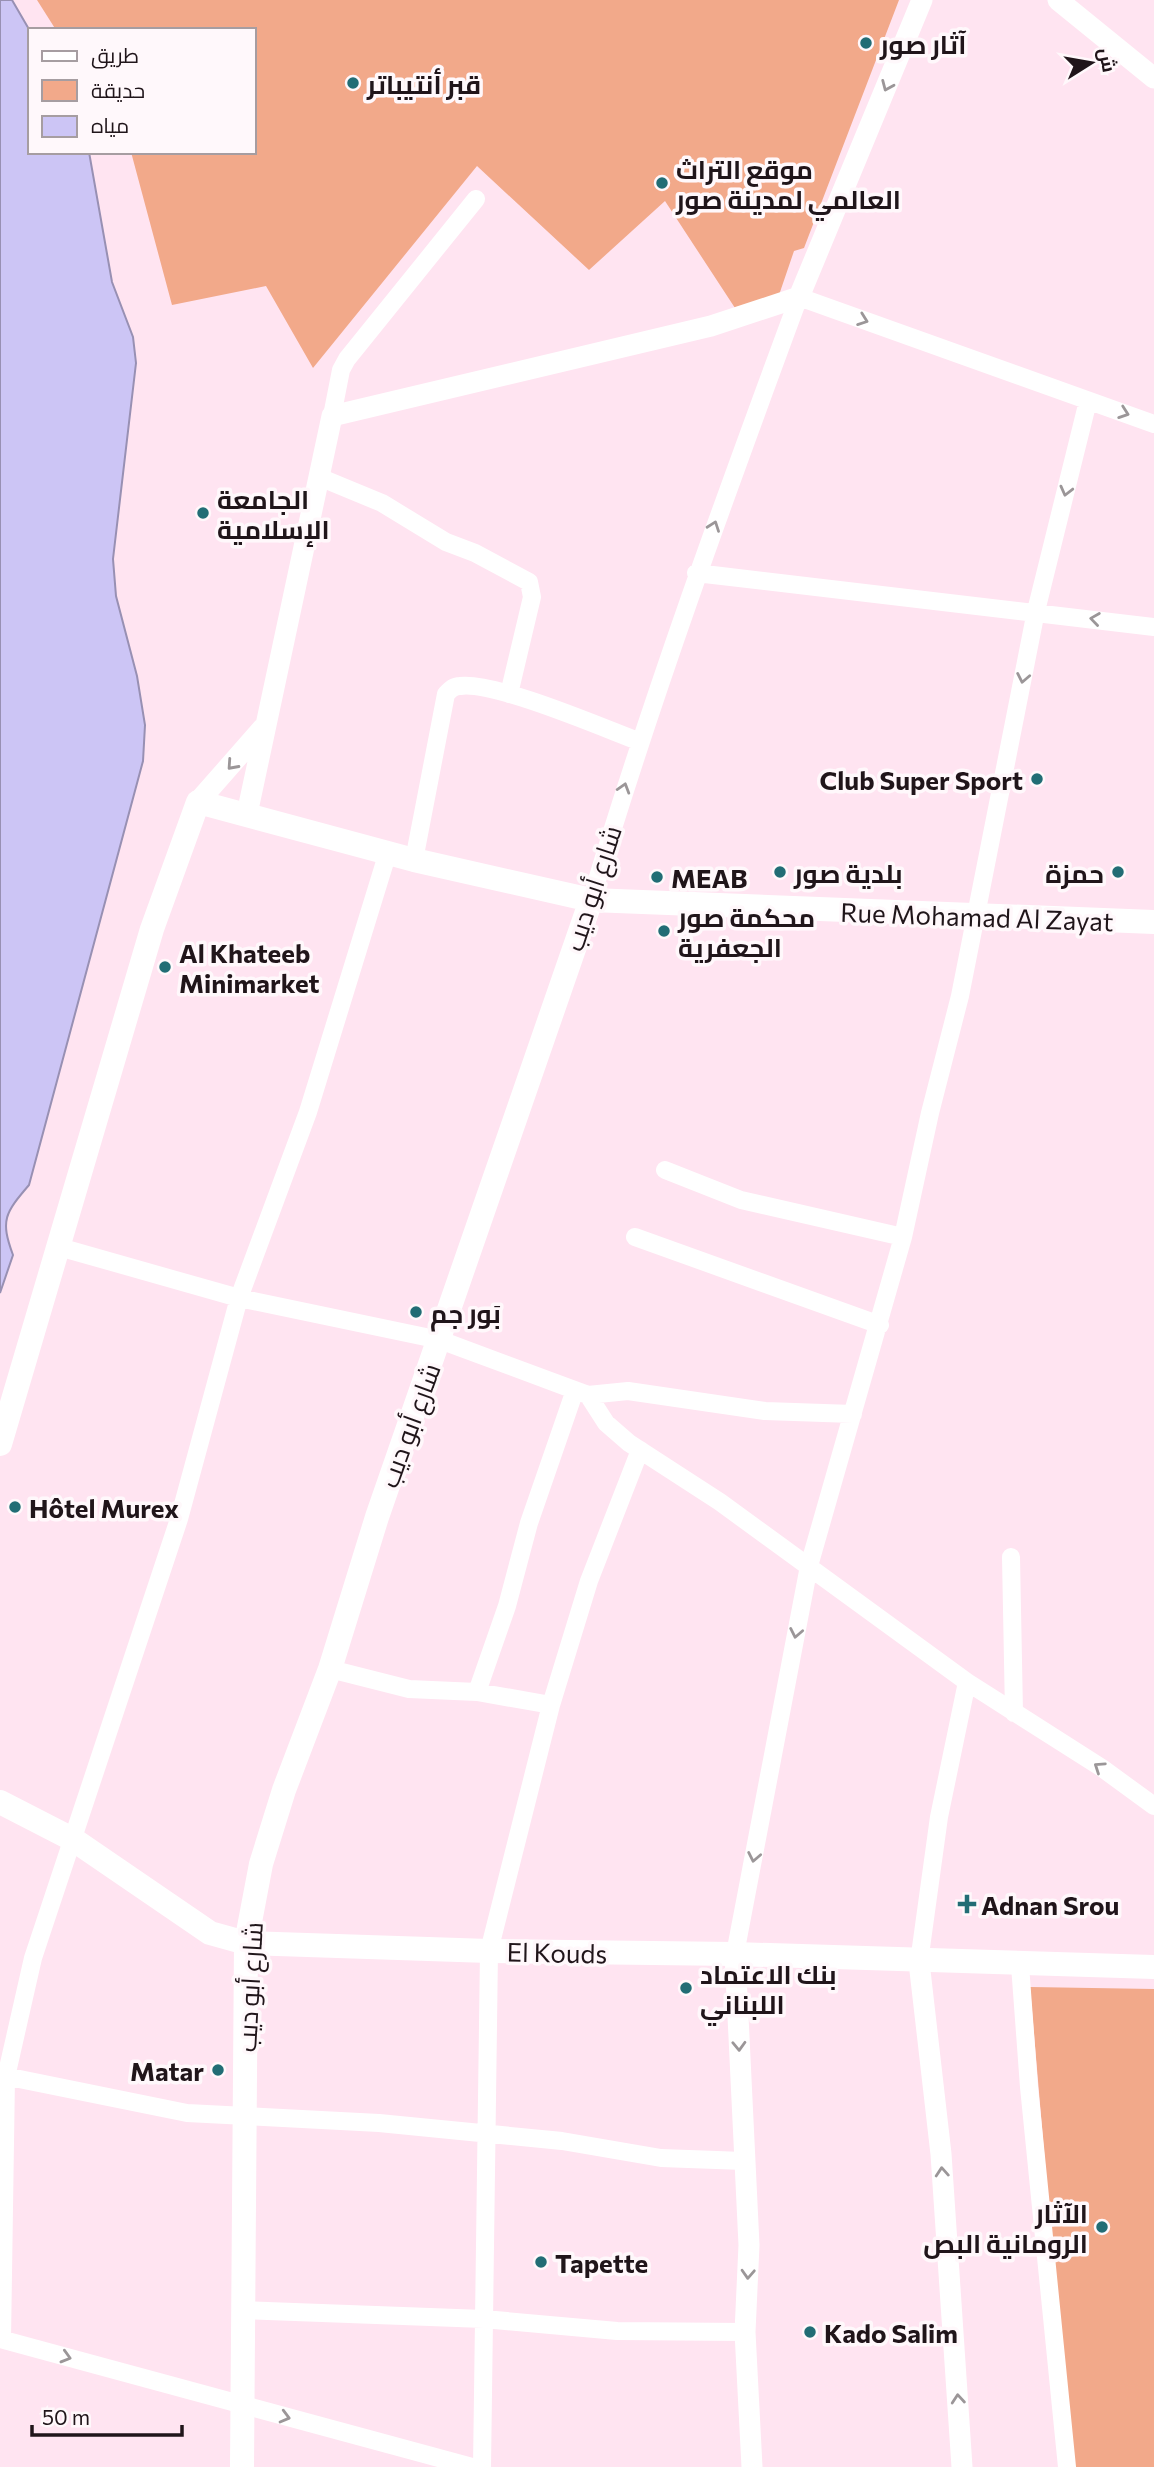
<svg xmlns="http://www.w3.org/2000/svg" width="1154" height="2467" viewBox="0 0 1154 2467" font-family="Commissioner,Cairo,sans-serif">
	<style>
		.green { fill: #f2a98a }
		.water { fill: #ccc5f5; stroke: #9890b3; stroke-width: 2 }
		.lines { fill: none; stroke-linecap: round; stroke-linejoin: round }
		.minor { stroke: #fff; stroke-width: 18 }
		.tertiary { stroke: #fff; stroke-width: 21 }
		.secondary { stroke: #fff; stroke-width: 24 }
		.oneway { stroke: #9b9698 }
		.poi-dot { fill: #226d75; stroke: #fff8fb; stroke-width: 2.5 }
		.labels { text-anchor: middle; dominant-baseline: central; stroke-width: 7; stroke-linejoin: round; paint-order: stroke }
		.poi-label { font-size: 26px; font-weight: bold; fill: #20151a; stroke: #fff8fb; text-anchor: start }
		.street-label { font-size: 26px; fill: #20151a; stroke: #fff8fb }
	</style>
	<rect width="100%" height="100%" fill="#ffe4f1"/>
	<path class="green" d="M37 0H899L804 248 794 251 779 295 735 308 665 201 589 270 477 166 313 368 266 286 172 305 131 152H254V30H56Z
		M1030 1987 1154 1989V2467H1071Z"/>
	<path class="water" d="M0 0H12L30 31V152H89L112 282 133 337 136 363 113 559 116 596 137 676 145 725 143 761 29 1185C5 1213 0 1220 13 1255L0 1293Z"/>
	<g class="lines">
		<path class="minor" d="M332 416 341 370 347 359 476 199
			M319 477 382 503 446 542 475 553 529 582 532 597 509 694
			M696 573 1154 627
			M414 860 446 694C451 689 454 686 460 686 494 681 601 727 638 741
			M591 900C652 696 725 497 799 297L1154 424
			M665 1170 741 1200 903 1237
			M635 1237 880 1325
			M59 1247 239 1298 440 1340 588 1395 606 1423 629 1443 720 1502 967 1682 1102 1768 1154 1806
			M588 1395 628 1391 765 1411 853 1414
			M1011 1557 1014 1713
			M330 1669 409 1689 477 1692 551 1705
			M477 1692 507 1606 529 1523 575 1390
			M735 1954 809 1566 903 1237 930 1113 960 996 1036 611 1088 401
			M919 1962 939 1817 967 1682
			M1020 1965 1029 2087 1067 2467
			M0 2075 187 2113 379 2123 562 2141 661 2158 744 2161
			M241 2310 484 2319 617 2331 745 2332
			M0 2339 472 2467
			M2 2339 6 2077 33 1958 179 1519 239 1298 308 1112 388 852
			M482 2467 489 1951 551 1705 589 1581 640 1450"/>
		<path class="tertiary" d="M1058 0 1154 78
			M198 802 263 728
			M247 814 332 416 711 326 799 297 922 0
			M735 1954 749 2245 745 2332 752 2467
			M919 1962 941 2154 962 2467"/>
		<path class="secondary" d="M0 1444 152 929 198 802 414 860 591 900 1154 922
			M0 1802 74 1840 210 1933 246 1943 489 1951 735 1954 1154 1967
			M242 2467 246 1943 261 1864 284 1790 330 1669 377 1517 591 900"/>
	</g>
	<defs><path id="oneway-chevron" d="M-2-3.5L2.5 0L-2 3.5" fill="none" stroke-width="1.6" stroke-linecap="round" stroke-linejoin="round" transform="scale(1.75)"/></defs>
	<g class="oneway">
		<use href="#oneway-chevron" transform="translate(887 86) rotate(113)"/>
		<use href="#oneway-chevron" transform="translate(863 320) rotate(20)"/>
		<use href="#oneway-chevron" transform="translate(1124 413) rotate(19)"/>
		<use href="#oneway-chevron" transform="translate(1066 491) rotate(104)"/>
		<use href="#oneway-chevron" transform="translate(714 526) rotate(-70)"/>
		<use href="#oneway-chevron" transform="translate(1095 619) rotate(-172)"/>
		<use href="#oneway-chevron" transform="translate(1023 678) rotate(101)"/>
		<use href="#oneway-chevron" transform="translate(232 765) rotate(132)"/>
		<use href="#oneway-chevron" transform="translate(624 788) rotate(-73)"/>
		<use href="#oneway-chevron" transform="translate(796 1633) rotate(101)"/>
		<use href="#oneway-chevron" transform="translate(1099 1767) rotate(-146)"/>
		<use href="#oneway-chevron" transform="translate(754 1857) rotate(101)"/>
		<use href="#oneway-chevron" transform="translate(739 2046) rotate(88)"/>
		<use href="#oneway-chevron" transform="translate(942 2172) rotate(-94)"/>
		<use href="#oneway-chevron" transform="translate(748 2274) rotate(93)"/>
		<use href="#oneway-chevron" transform="translate(66 2357) rotate(16)"/>
		<use href="#oneway-chevron" transform="translate(958 2399) rotate(-95)"/>
		<use href="#oneway-chevron" transform="translate(285 2417) rotate(15)"/>
	</g>
	<g class="poi-dot">
		<circle cx="866" cy="43" r="7"/>
		<circle cx="353" cy="83" r="7"/>
		<circle cx="662" cy="183" r="7"/>
		<circle cx="203" cy="513" r="7"/>
		<circle cx="1037" cy="779" r="7"/>
		<circle cx="780" cy="872" r="7"/>
		<circle cx="1118" cy="872" r="7"/>
		<circle cx="657" cy="877" r="7"/>
		<circle cx="664" cy="931" r="7"/>
		<circle cx="165" cy="967" r="7"/>
		<circle cx="416" cy="1312" r="7"/>
		<circle cx="15" cy="1507" r="7"/>
		<path d="M963.5 1893.5h7v7h7v7h-7v7h-7v-7h-7v-7h7z"/>
		<circle cx="686" cy="1988" r="7"/>
		<circle cx="218" cy="2070" r="7"/>
		<circle cx="1102" cy="2227" r="7"/>
		<circle cx="541" cy="2262" r="7"/>
		<circle cx="810" cy="2332" r="7"/>
	</g>
	<g class="labels">
		<g class="poi-label">
			<text x="880" y="43">آثار صور</text>
			<text x="367" y="83">قبر أنتيباتر</text>
			<text x="676" y="168">موقع التراث<tspan x="676" dy="30">العالمي لمدينة صور</tspan></text>
			<text x="217" y="498">الجامعة<tspan x="217" dy="30">الإسلامية</tspan></text>
			<text x="1023" y="779" text-anchor="end">Club Super Sport</text>
			<text x="794" y="872">بلدية صور</text>
			<text x="1104" y="872" text-anchor="end">حمزة</text>
			<text x="671" y="877">MEAB</text>
			<text x="678" y="916">محكمة صور<tspan x="678" dy="30">الجعفرية</tspan></text>
			<text x="179" y="952">Al Khateeb<tspan x="179" dy="30">Minimarket</tspan></text>
			<text x="430" y="1312">بَور جم</text>
			<text x="29" y="1507">Hôtel Murex</text>
			<text x="981" y="1904">Adnan Srou</text>
			<text x="700" y="1973">بنك الاعتماد<tspan x="700" dy="30">اللبناني</tspan></text>
			<text x="204" y="2070" text-anchor="end">Matar</text>
			<text x="1088" y="2212" text-anchor="end">الآثار<tspan x="1088" dy="30">الرومانية البص</tspan></text>
			<text x="555" y="2262">Tapette</text>
			<text x="824" y="2332">Kado Salim</text>
		</g>
		<g class="street-label">
			<text transform="translate(592 888) rotate(-72)">شارع أبو ديب</text>
			<text transform="translate(977 916) rotate(2)">Rue Mohamad Al Zayat</text>
			<text transform="translate(409 1425) rotate(-70)">شارع أبو ديب</text>
			<text transform="translate(557 1952) rotate(1)">El Kouds</text>
			<text transform="translate(249 1987) rotate(-87)">شارع أبو ديب</text>
		</g>
	</g>
	<rect x="28" y="28" width="228" height="126" fill="#fff8fb" stroke="#a69da1" stroke-width="2"/>
	<rect x="42" y="51" width="35" height="10" fill="#ffffff" stroke="#a69da1" stroke-width="2"/>
	<text x="91" y="63" font-size="21" fill="#20151a">طريق</text>
	<rect x="42" y="80" width="35" height="21" fill="#f2a98a" stroke="#a69da1" stroke-width="2"/>
	<text x="91" y="98" font-size="21" fill="#20151a">حديقة</text>
	<rect x="42" y="116" width="35" height="21" fill="#ccc5f5" stroke="#a69da1" stroke-width="2"/>
	<text x="91" y="133" font-size="21" fill="#20151a">مياه</text>
	<g transform="translate(1091 63) rotate(79)" stroke="#fff8fb" stroke-width="5" paint-order="stroke">
	<path d="M0-5L12 26L0 18L-12 26Z" fill="#20151a"/>
	<text y="-10" font-size="19" font-weight="bold" text-anchor="middle" fill="#20151a">ش</text>
	</g>
	<path d="M32 2425v10h150v-10" fill="none" stroke="#20151a" stroke-width="3.5"/>
	<text x="42" y="2425" font-size="21" fill="#20151a" stroke="#fff8fb" stroke-width="5" paint-order="stroke">50 m</text>
</svg>
